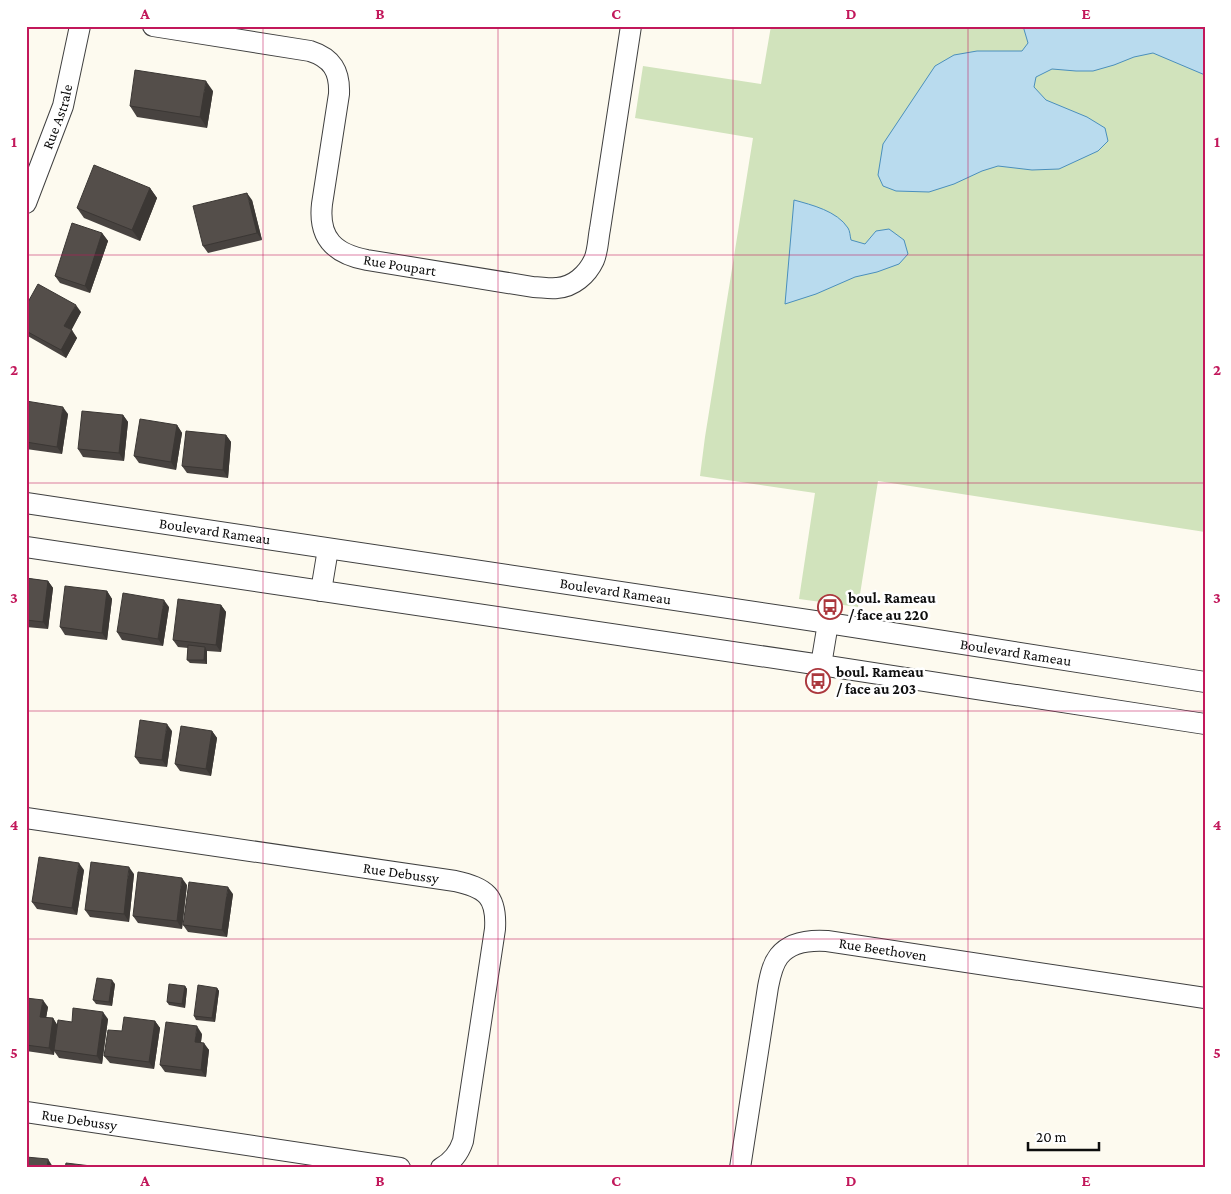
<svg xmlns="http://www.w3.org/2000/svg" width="1231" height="1194" viewBox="0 0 1231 1194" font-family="'Crimson Pro',serif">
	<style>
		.green { fill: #d1e3bc }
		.water { fill: #b9dbee; stroke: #4a8fbc }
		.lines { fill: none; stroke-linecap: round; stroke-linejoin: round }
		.minor-casing { stroke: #404040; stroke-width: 22 }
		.minor { stroke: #fff; stroke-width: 20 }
		.wall { fill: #484340 }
		.shaded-wall { fill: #3b3734 }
		.building { fill: #544e4a; stroke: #3b3734 }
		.grid { fill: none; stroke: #c2185b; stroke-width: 1; stroke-opacity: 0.55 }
		.labels { text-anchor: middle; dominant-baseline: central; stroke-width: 5; stroke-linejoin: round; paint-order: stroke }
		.street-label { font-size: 15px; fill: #0d0d0d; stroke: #fff }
		.poi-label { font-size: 15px; font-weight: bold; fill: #0d0d0d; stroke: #fff; text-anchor: start }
		.neatline { fill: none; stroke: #c2185b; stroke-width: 2 }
		.grid-label { font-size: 16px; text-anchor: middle; font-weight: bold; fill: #c2185b }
	</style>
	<rect width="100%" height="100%" fill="#fdfaef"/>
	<path class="green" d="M771 26H1205V532L878 481 858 607 799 599 815 493 700 476 705 437 753 138 635 118 643 66 761 84Z"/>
	<path class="water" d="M1023 26H1205V75L1153 53 1134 57 1114 65 1093 71H1076L1052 69 1036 77 1034 87 1046 100 1087 117 1105 128 1108 141 1098 151 1059 169 1032 170 998 166 982 171 954 184 929 192 896 191 883 186 878 175 883 144 935 66 954 55 977 51H1022L1028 43Z
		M794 200C812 205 837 211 848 228 850 231 850 236 851 240L865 244 876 231 889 229 904 240 908 254 899 264 877 272 855 277 816 294 785 304Z"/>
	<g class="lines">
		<defs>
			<g id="minor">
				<path id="s1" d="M153 26 310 51C332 58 340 71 339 94L322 204C318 239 335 254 367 260L533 287C541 287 549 289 557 288 573 287 587 275 594 260 598 251 598 239 600 229L631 26"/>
				<path id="s2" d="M26 203 63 106 80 26"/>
				<path id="s3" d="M26 503 828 623 1205 682"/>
				<path d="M26 547 821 665 1205 724"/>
				<path d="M321 591 328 549"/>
				<path d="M821 665 828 623"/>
				<path id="s4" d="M26 818 455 881C486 888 497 896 495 929L463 1141C459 1153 452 1162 441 1168"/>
				<path id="s5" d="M26 1112 400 1168"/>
				<path id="s6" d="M740 1168 768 987C770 977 772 965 779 956 790 942 811 940 827 941L1205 998"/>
			</g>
		</defs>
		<use href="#minor" class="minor-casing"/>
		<use href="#minor" class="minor"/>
	</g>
	<path class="wall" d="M213 91 207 128 137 117 130 106Z
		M150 188 157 198 140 241 84 218 77 208Z
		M252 200 262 240 208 253 203 246Z
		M102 233 108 241 90 293 60 283 55 276Z
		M26 301 81 312 71 330 77 338 66 358 26 335Z
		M26 401 68 414 62 454 26 449Z
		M123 415 128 422 124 461 83 457 78 449Z
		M177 425 182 433 176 470 139 463 134 456Z
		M226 435 231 442 228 478 187 473 182 466Z
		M26 578 48 581 53 588 48 629 26 627Z
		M107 591 112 599 107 640 65 635 60 627Z
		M221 605 226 612 221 652 207 651V664L190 663 187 660 188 648 178 647 173 640Z
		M169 607 163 646 122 640 117 632Z
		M172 731 167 767 140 764 135 757Z
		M212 731 217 738 211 776 180 771 175 764Z
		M84 870 77 915 37 909 32 902Z
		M134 874 129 922 90 917 85 910Z
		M187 885 182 929 138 923 133 916Z
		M233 894 227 937 188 932 183 925Z
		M115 984 112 1006 96 1004 93 1000Z
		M185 986 187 989 185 1008 169 1005 167 1002Z
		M217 988 219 991 215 1022 196 1020 194 1016Z
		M26 998 48 1007 46 1018H53L57 1025 72 1022 108 1019 102 1064 59 1058 54 1051V1055L26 1051Z
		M155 1021 160 1028 154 1069 110 1063 104 1056 122 1031Z
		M202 1034 201 1042 209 1050 206 1077 165 1072 160 1065Z"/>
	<path class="shaded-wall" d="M206 81 213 91 207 128 200 117Z
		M150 188 157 198 140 241 132 230Z
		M247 193 252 200 262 240 257 233Z
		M102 233 108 241 90 293 85 286Z
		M76 305 81 312 70 333 64 326Z
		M72 330 77 338 66 358 61 350Z
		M63 407 68 414 62 454 57 447Z
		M123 415 128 422 124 461 119 453Z
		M177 425 182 433 176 470 171 462Z
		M226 435 231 442 228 478 223 470Z
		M48 581 53 588 48 629 43 622Z
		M107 591 112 599 107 640 102 633Z
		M164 600 169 607 163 646 158 639Z
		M221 605 226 612 221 652 216 645Z
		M205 647 207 651V664L204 660Z
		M167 724 172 731 167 767 162 760Z
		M212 731 217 738 211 776 206 769Z
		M79 863 84 870 77 915 72 908Z
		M129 867 134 874 129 922 124 914Z
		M182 878 187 885 182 929 177 921Z
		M228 887 233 894 227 937 222 930Z
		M112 980 115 984 112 1006 109 1002Z
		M185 986 187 989 185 1008 182 1004Z
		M217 988 219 991 215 1022 212 1018Z
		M43 1000 48 1007 45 1024 40 1017Z
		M103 1012 108 1019 102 1064 97 1056Z
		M53 1018 58 1026 54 1055 49 1048Z
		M155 1021 160 1028 154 1069 149 1062Z
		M197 1026 202 1034 200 1049 195 1042Z
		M204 1043 209 1050 206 1077 201 1070Z
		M48 1159 53 1167V1168H47Z"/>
	<path class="building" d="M135 70 206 81 200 117 130 106Z
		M94 165 150 188 132 230 77 208Z
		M247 193 257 233 203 246 193 206Z
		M72 223 102 233 85 286 55 276Z
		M38 284 76 305 64 326 72 330 61 350 26 331V301L28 302Z
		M26 401 63 407 57 447 26 442Z
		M82 411 123 415 119 453 78 449Z
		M140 419 177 425 171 462 134 456Z
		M186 431 226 435 223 470 182 466Z
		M26 578 48 581 43 622 26 620Z
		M65 586 107 591 102 633 60 627Z
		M123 593 164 600 158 639 117 632Z
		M178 599 221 605 216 645 173 640Z
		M188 645 205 647 204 660H187Z
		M140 720 167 724 162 760 135 757Z
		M181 726 212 731 206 769 175 764Z
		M39 857 79 863 72 908 32 902Z
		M91 862 129 867 124 914 85 910Z
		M138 872 182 878 177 921 133 916Z
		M189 882 228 887 222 930 183 925Z
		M97 978 112 980 109 1002 93 1000Z
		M169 984 185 986 182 1004 167 1002Z
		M198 985 217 988 212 1018 194 1016Z
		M26 998 43 1000 40 1017 53 1018 49 1048 26 1045Z
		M73 1008 103 1012 97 1056 54 1050 58 1020 72 1022Z
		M124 1017 155 1021 149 1062 104 1056 108 1030 122 1031Z
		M166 1022 197 1026 195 1042 204 1043 201 1070 160 1065Z
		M26 1157 48 1159 47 1168H26Z
		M66 1163 108 1168H65Z"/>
	<path class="grid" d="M263 26V1168M498 26V1168M733 26V1168M968 26V1168M26 255H1205M26 483H1205M26 711H1205M26 939H1205"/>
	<defs>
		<symbol id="bus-ring" viewBox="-11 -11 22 22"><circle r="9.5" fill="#fff" stroke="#ab373d" stroke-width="1.5"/><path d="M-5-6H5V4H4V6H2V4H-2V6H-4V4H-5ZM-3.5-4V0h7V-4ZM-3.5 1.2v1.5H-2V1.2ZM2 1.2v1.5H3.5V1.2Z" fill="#ab373d"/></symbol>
	</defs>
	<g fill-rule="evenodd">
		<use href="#bus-ring" x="816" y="593" width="28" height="28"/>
		<use href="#bus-ring" x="804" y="667" width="28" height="28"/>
	</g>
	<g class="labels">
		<g class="street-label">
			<text stroke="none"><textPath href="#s2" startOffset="92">Rue Astrale</textPath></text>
			<text stroke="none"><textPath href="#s1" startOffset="442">Rue Poupart</textPath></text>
			<text stroke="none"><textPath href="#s3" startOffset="191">Boulevard Rameau</textPath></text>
			<text stroke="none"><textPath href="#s3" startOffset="596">Boulevard Rameau</textPath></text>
			<text stroke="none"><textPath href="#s3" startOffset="1001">Boulevard Rameau</textPath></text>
			<text stroke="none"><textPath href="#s4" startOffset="379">Rue Debussy</textPath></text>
			<text stroke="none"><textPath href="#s6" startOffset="325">Rue Beethoven</textPath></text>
			<text stroke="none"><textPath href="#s5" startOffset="54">Rue Debussy</textPath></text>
		</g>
		<g class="poi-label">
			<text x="848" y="598">boul. Rameau<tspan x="848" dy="17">/ face au 220</tspan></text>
			<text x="836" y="672">boul. Rameau<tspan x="836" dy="17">/ face au 203</tspan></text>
		</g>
	</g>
	<rect width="1231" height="1194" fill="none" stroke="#ffffff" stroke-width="55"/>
	<path d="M1028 1142v8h71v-8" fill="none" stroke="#0d0d0d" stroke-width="2.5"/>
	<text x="1036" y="1142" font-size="15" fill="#0d0d0d" stroke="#ffffff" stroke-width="4" paint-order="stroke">20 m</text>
	<rect x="28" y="28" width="1176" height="1138" class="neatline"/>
	<g class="grid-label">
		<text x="145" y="19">A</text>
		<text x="380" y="19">B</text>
		<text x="616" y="19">C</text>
		<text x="851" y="19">D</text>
		<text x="1086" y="19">E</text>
		<text x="14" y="147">1</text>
		<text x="1217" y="147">1</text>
		<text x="14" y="375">2</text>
		<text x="1217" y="375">2</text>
		<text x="14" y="603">3</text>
		<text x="1217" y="603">3</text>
		<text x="14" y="830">4</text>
		<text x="1217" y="830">4</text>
		<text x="14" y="1058">5</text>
		<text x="1217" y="1058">5</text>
		<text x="145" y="1186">A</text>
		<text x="380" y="1186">B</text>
		<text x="616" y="1186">C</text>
		<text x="851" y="1186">D</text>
		<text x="1086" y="1186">E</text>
	</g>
</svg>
